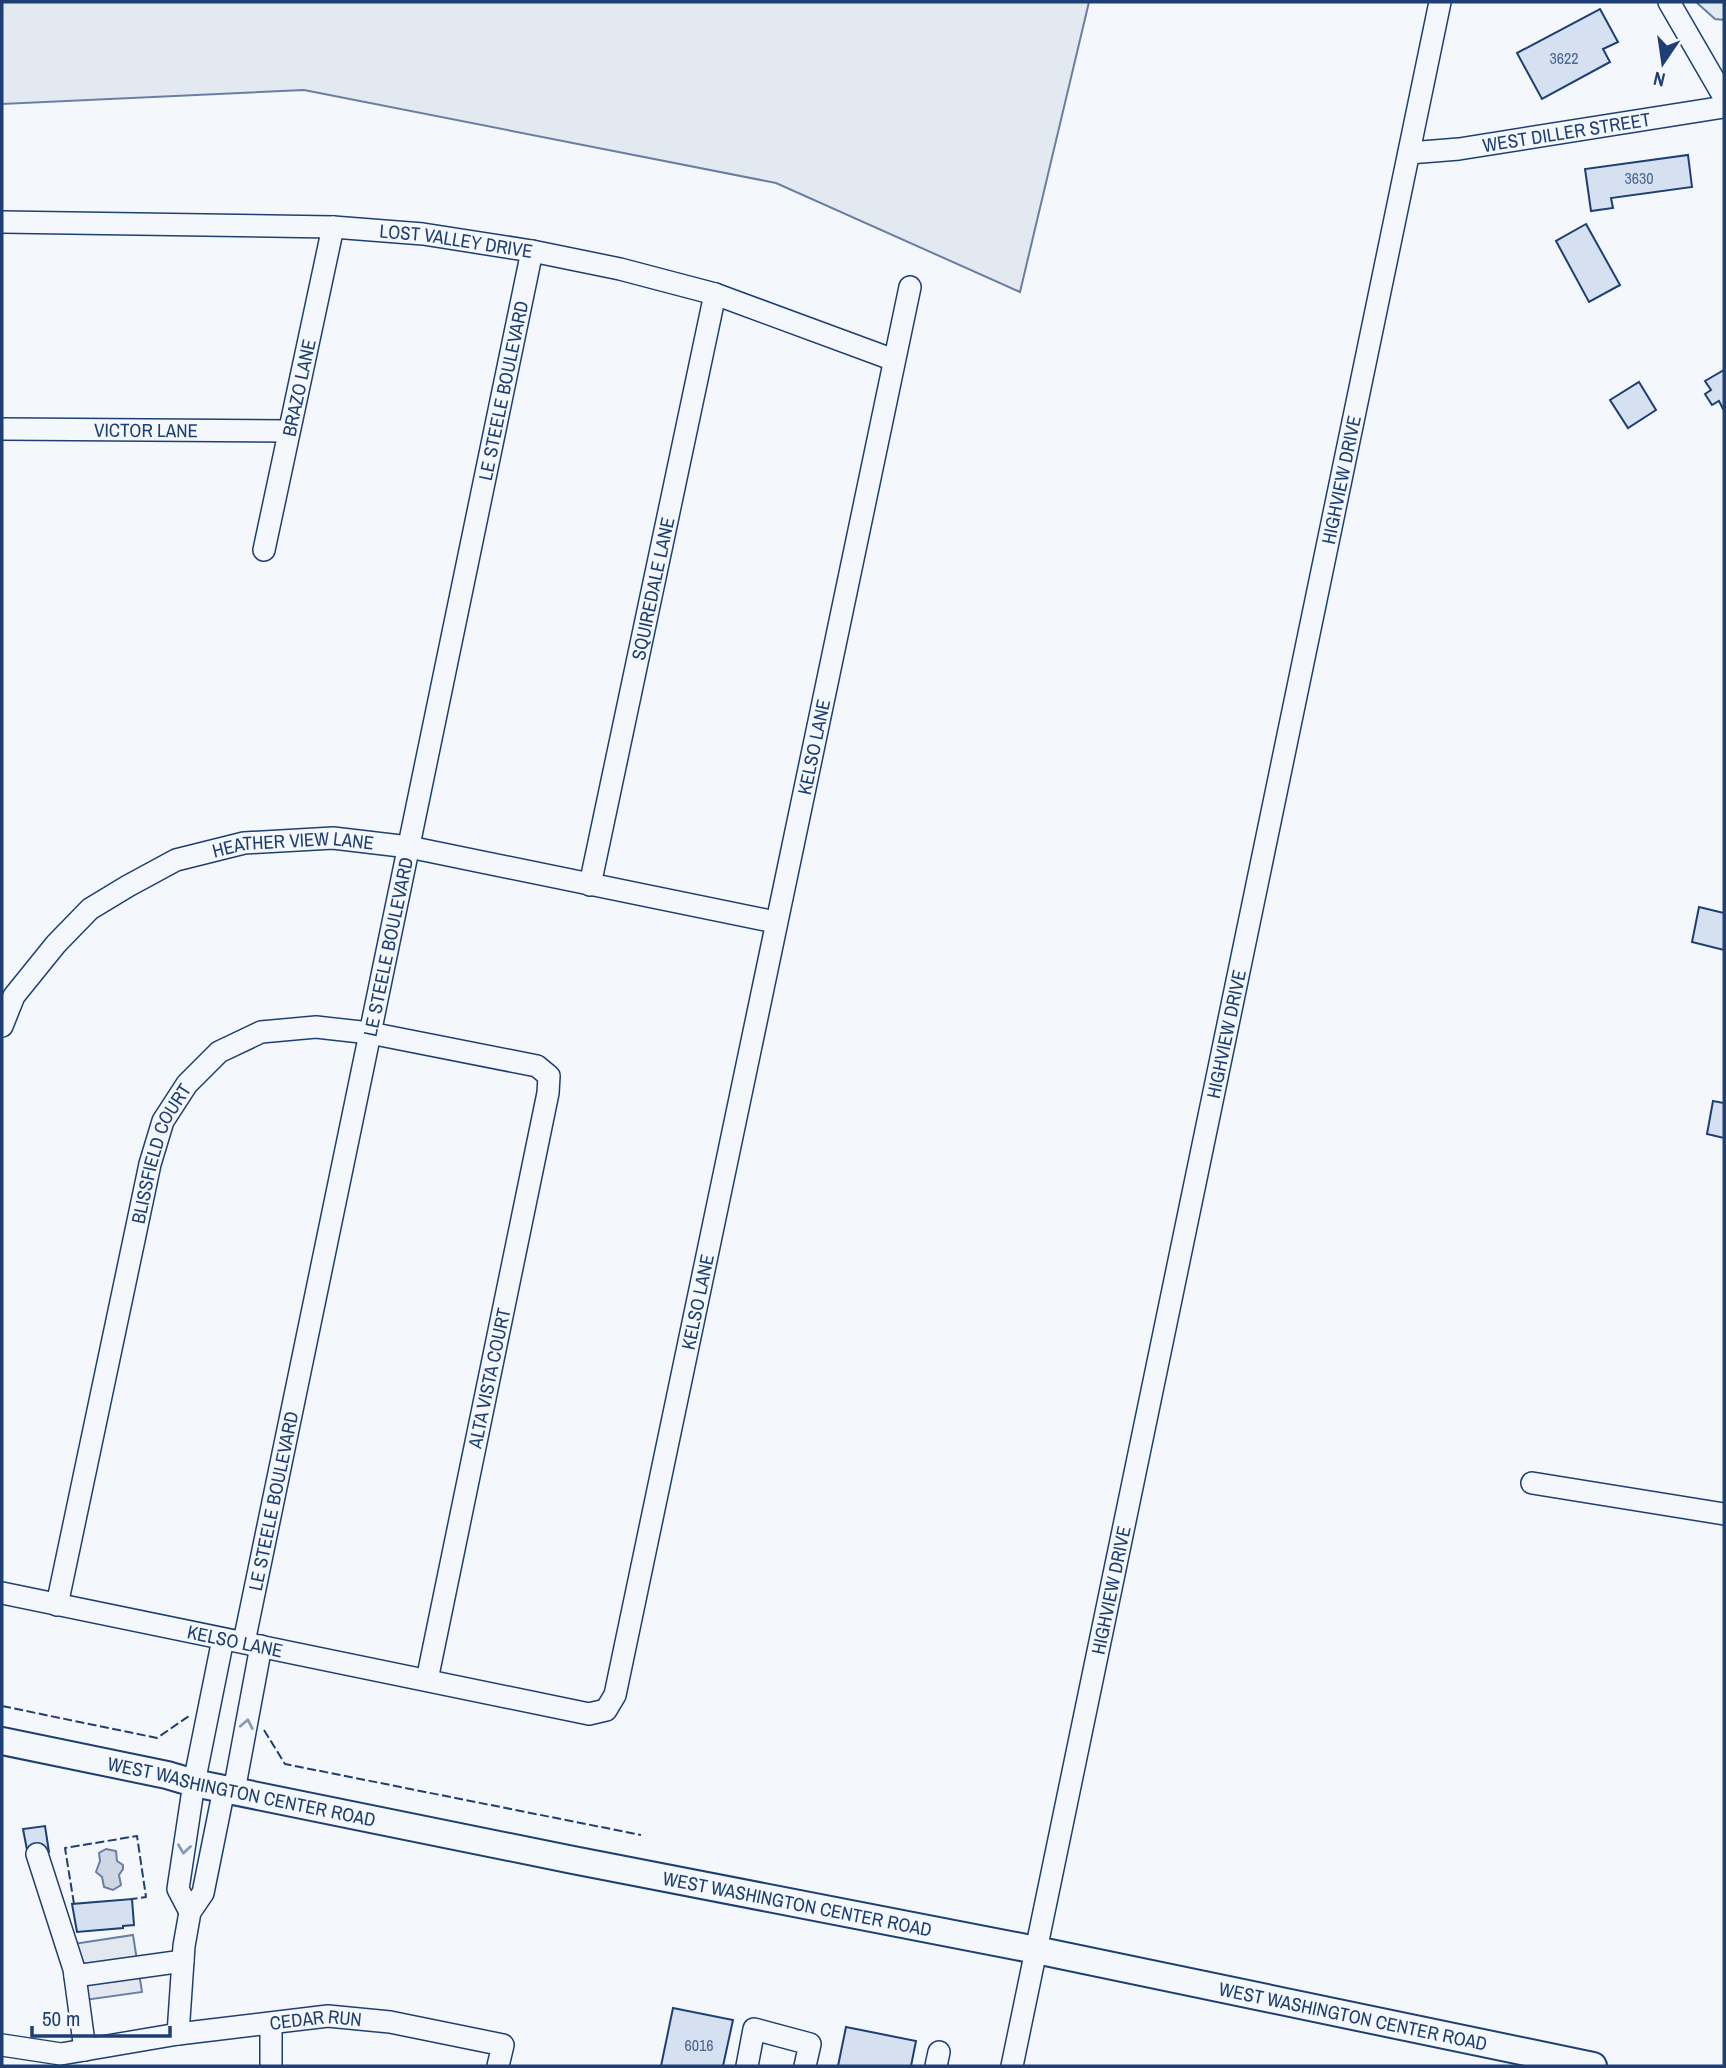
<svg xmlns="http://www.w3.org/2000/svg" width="1726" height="2068" viewBox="0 0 1726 2068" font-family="'Archivo Narrow',sans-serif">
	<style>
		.green { fill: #e3e9f0; stroke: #687fa3; stroke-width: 2 }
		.parking { fill: #e3e8f0; stroke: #687fa3; stroke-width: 2 }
		.water { fill: #cfd7e4; stroke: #687fa3; stroke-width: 2 }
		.building { fill: #d5e0f0; stroke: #1d3f73; stroke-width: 2 }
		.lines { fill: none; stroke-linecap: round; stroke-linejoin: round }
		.minor-casing { stroke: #1d3f73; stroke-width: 24 }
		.major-casing { stroke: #1d3f73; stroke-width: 30 }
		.minor { stroke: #f4f7fb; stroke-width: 21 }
		.major { stroke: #f4f7fb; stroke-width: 26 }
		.fence { stroke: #1d3f73; stroke-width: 2; stroke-dasharray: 9 3.5; stroke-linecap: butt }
		.oneway { stroke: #889bb7 }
		.labels { text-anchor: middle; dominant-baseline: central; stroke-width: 5; stroke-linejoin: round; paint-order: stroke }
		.number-label { font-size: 16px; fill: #4b6792 }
		.street-label { font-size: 19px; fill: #1d3f73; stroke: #f4f7fb }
	</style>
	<rect width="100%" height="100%" fill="#f4f7fb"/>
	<path class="green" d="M2 2H1089L1020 292 776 183 304 90 2 104Z
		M1696 2H1724V20L1715 19Z"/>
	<path class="parking" d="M133 1935 142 1992 71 2002 60 1946Z"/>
	<path class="water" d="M106 1849 116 1851 117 1861 123 1865V1869L119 1875 121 1885 113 1890 104 1887 102 1877 96 1872 100 1861 99 1853Z"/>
	<path class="building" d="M1600 9 1618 42 1603 49 1610 62 1542 99 1517 53Z
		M1688 155 1692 187 1611 198 1613 208 1591 211 1585 169Z
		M1586 224 1620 285 1589 302 1556 241Z
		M1724 370V409H1723L1719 401 1712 405 1705 394 1711 390 1705 381Z
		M1639 382 1656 410 1628 428 1610 400Z
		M1699 907 1724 913V950L1692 942Z
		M1713 1101 1724 1103V1138L1707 1134Z
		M45 1826 49 1852 28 1855 23 1829Z
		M132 1899 134 1925 123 1926V1928L77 1932 72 1904Z
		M673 2008 733 2020 723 2066H661Z
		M846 2027 916 2041 911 2066H838Z"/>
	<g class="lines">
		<defs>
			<g id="minor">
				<path d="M1669 2 1724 97"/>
				<path id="s1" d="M1409 153 1459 149 1724 107"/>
				<path id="s2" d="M2 222 333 227 423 234 532 251 620 269 715 294 894 360"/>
				<path id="s3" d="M2 429 288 431"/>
				<path id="s4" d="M264 550 333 227"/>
				<path id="s5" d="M590 885 715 294"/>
				<path id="s6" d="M2 1026 14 996 56 944 90 909 128 886 176 860 244 843 333 838 409 847 775 922"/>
				<path d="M1532 1483 1724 1514"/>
				<path id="s7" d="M2 1593 589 1714 606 1710 615 1695 910 287"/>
				<path id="s8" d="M57 1605 150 1164 163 1121 187 1084 219 1052 261 1032 316 1027 370 1033 537 1066 549 1076 548 1093 427 1680"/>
				<path id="s9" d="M244 1642 532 251"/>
				<path d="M234 1791 261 1646"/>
				<path d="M37 1854 74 1969 85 2050"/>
				<path d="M190 1912 178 1889 194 1783 223 1639"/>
				<path d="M75 1976 183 1961"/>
				<path d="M178 2034 184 1946 190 1912 203 1893 224 1789"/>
				<path id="s10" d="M2 2045 61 2054 178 2034 328 2016 390 2022 503 2045 498 2066"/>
				<path d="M271 2066V2024"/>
				<path d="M747 2066 754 2029 810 2044 805 2066"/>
				<path d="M936 2066 939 2052"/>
				<path id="s11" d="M1012 2066 1440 2"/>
			</g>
			<g id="major">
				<path id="s12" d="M2 1741 167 1775 194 1783 573 1860 1036 1950 1593 2066"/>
			</g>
		</defs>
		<use href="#minor" class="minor-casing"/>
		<use href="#major" class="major-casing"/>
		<use href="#minor" class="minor"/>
		<use href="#major" class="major"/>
		<path class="fence" d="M2 1706 157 1738 189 1716
			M264 1730 285 1764 641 1835
			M74 1904 65 1848 137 1836 146 1897 132 1899"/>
	</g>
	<defs><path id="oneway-chevron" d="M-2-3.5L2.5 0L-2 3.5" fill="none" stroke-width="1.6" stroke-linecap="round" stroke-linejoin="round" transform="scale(1.75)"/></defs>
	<g class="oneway">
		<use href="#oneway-chevron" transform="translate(247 1724) rotate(-79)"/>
		<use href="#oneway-chevron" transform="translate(184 1849) rotate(98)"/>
	</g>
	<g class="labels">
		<g class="number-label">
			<text x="1564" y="58">3622</text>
			<text x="1639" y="178">3630</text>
			<text x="699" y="2045">6016</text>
		</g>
		<g class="street-label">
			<text stroke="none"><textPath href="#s1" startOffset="159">WEST DILLER STREET</textPath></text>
			<text stroke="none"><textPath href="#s2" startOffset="455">LOST VALLEY DRIVE</textPath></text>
			<text stroke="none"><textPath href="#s4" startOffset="166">BRAZO LANE</textPath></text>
			<text stroke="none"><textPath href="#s9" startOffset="1278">LE STEELE BOULEVARD</textPath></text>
			<text stroke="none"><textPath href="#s3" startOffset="144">VICTOR LANE</textPath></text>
			<text stroke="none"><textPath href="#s11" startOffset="1620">HIGHVIEW DRIVE</textPath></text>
			<text stroke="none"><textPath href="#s5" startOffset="303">SQUIREDALE LANE</textPath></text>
			<text stroke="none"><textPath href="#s7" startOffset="1603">KELSO LANE</textPath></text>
			<text stroke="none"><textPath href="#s6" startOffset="366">HEATHER VIEW LANE</textPath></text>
			<text stroke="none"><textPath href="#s9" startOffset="710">LE STEELE BOULEVARD</textPath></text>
			<text stroke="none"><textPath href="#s11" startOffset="1054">HIGHVIEW DRIVE</textPath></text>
			<text stroke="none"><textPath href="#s8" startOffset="464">BLISSFIELD COURT</textPath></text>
			<text stroke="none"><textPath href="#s7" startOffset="1036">KELSO LANE</textPath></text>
			<text transform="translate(489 1378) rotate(-78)">ALTA VISTA COURT</text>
			<text stroke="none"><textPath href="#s9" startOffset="144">LE STEELE BOULEVARD</textPath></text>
			<text stroke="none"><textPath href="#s11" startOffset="486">HIGHVIEW DRIVE</textPath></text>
			<text stroke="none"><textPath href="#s7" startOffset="238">KELSO LANE</textPath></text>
			<text stroke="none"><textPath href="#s12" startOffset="245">WEST WASHINGTON CENTER ROAD</textPath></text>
			<text stroke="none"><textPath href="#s12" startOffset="812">WEST WASHINGTON CENTER ROAD</textPath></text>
			<text stroke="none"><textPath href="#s12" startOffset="1379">WEST WASHINGTON CENTER ROAD</textPath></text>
			<text stroke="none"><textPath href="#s10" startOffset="317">CEDAR RUN</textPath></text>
		</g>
	</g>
	<rect width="1726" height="2068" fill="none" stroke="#1d3f73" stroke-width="7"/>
	<g transform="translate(1663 63) rotate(193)" stroke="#f4f7fb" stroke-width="5" paint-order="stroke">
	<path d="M0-5L12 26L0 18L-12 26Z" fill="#1d3f73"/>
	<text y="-10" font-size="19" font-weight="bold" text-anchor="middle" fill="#1d3f73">N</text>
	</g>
	<path d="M32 2026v10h138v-10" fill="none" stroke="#1d3f73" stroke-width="3.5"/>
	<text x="42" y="2026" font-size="21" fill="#1d3f73" stroke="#f4f7fb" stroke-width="5" paint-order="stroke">50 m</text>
</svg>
